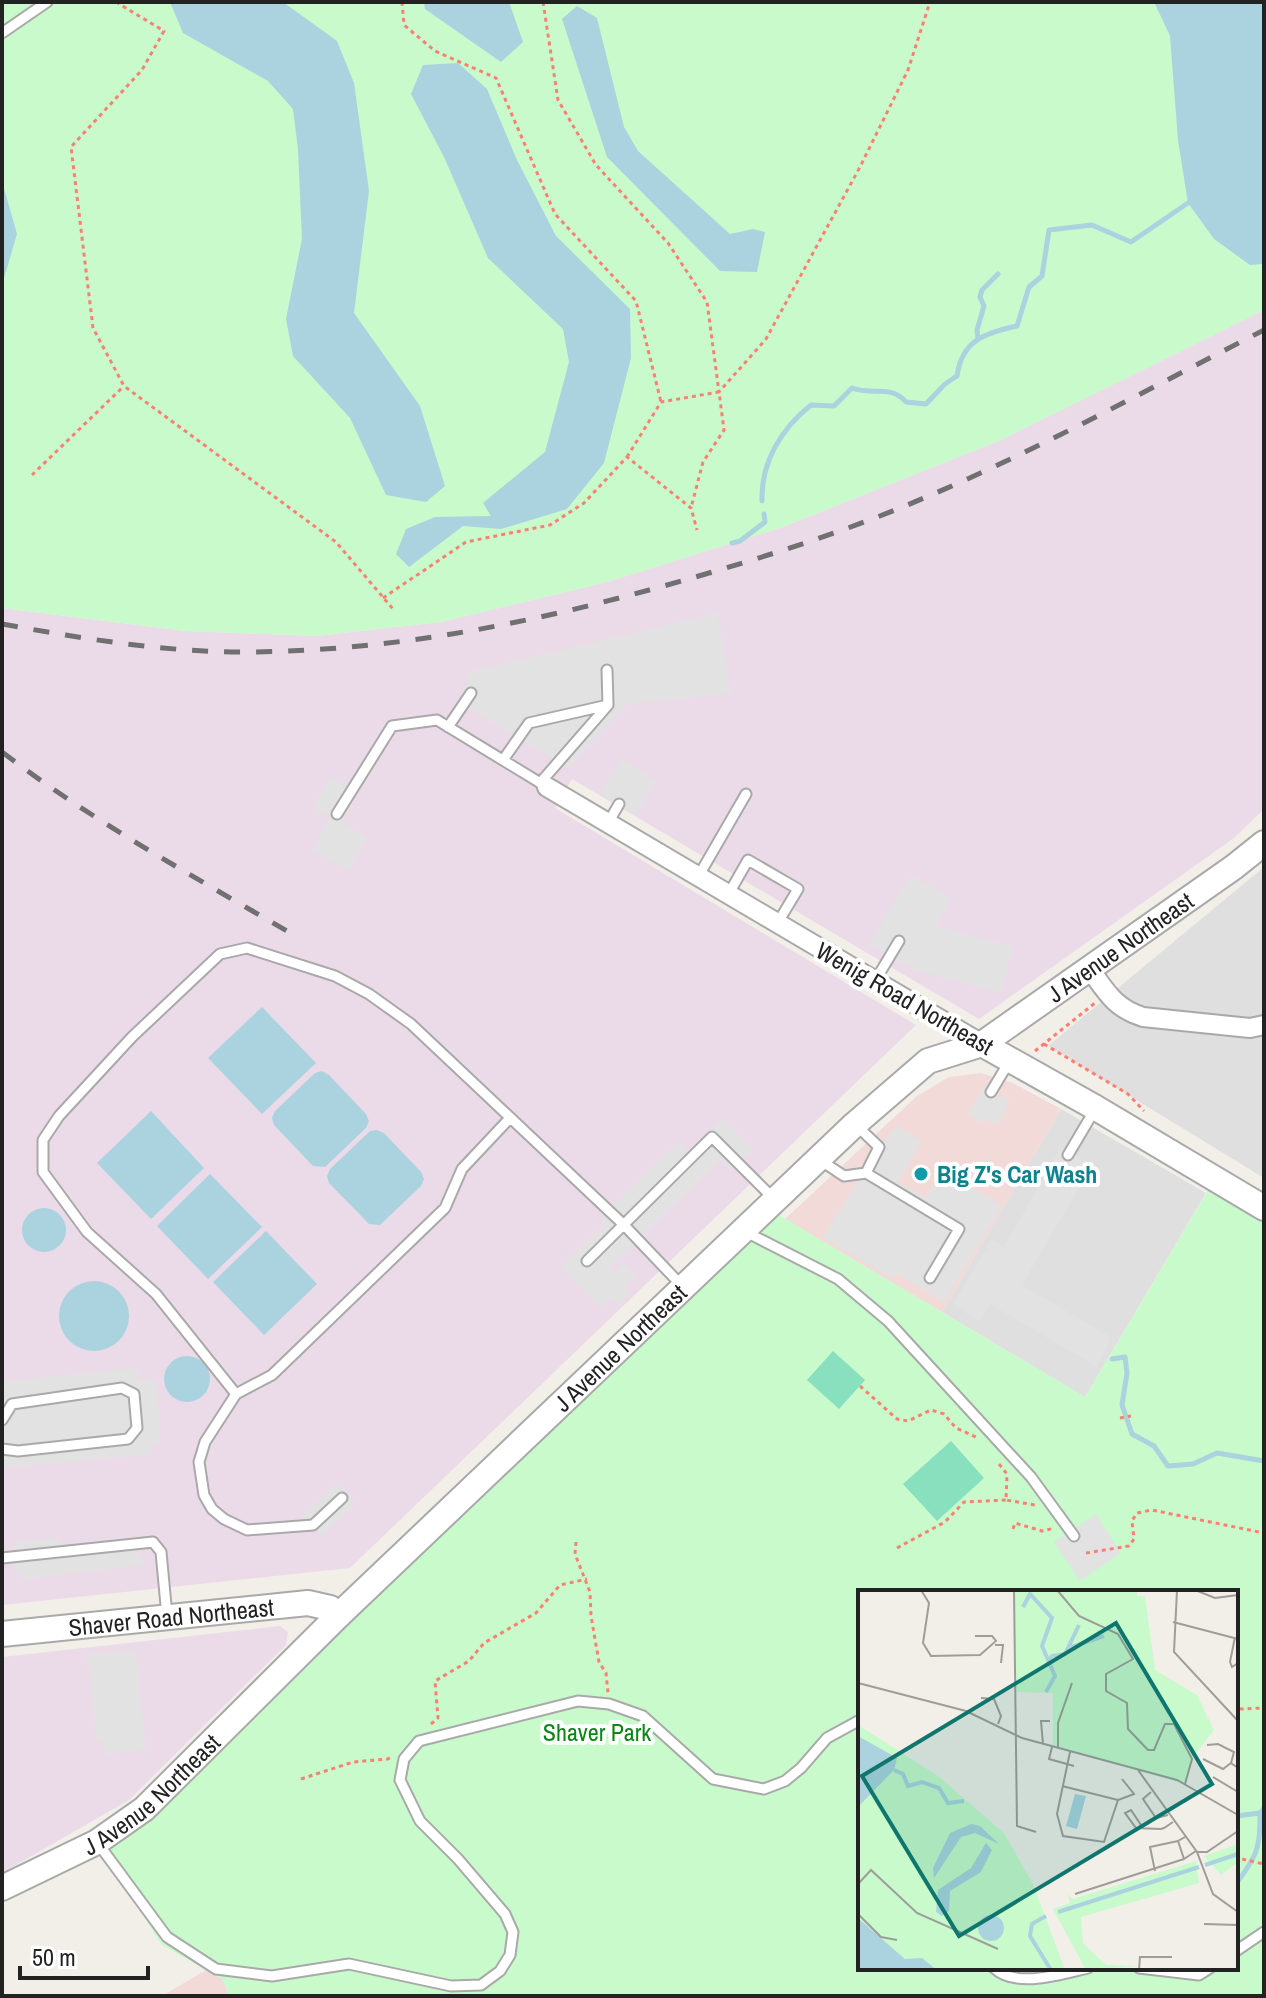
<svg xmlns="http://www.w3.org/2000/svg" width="1266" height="1998" viewBox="0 0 1266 1998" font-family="'Archivo Narrow',sans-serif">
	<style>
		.residential { fill: #e0dfdf }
		.commercial { fill: #f2dad9 }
		.industrial { fill: #ebdbe8 }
		.park { fill: #c8facc; fill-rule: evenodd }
		.pitch { fill: #88e0be }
		.parking { fill: #e2e2e2 }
		.water { fill: #aad3df }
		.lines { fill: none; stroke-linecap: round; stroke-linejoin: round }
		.stream { stroke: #aad3df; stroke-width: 5 }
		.service-casing { stroke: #a9a9a9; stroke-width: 13 }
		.minor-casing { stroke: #a9a9a9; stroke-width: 22 }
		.tertiary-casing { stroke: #a9a9a9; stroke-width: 28 }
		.path { stroke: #fa8072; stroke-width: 3; stroke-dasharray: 4 4; stroke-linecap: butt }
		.service { stroke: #fff; stroke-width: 9 }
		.minor { stroke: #fff; stroke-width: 18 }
		.tertiary { stroke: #fff; stroke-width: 24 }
		.rail { stroke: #707070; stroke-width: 5; stroke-dasharray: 16 16; stroke-linecap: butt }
		.culture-dot { fill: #0f9aa8; stroke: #fff; stroke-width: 3 }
		.labels { text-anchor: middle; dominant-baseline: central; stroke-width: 8; stroke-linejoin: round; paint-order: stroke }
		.street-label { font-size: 24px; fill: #222; stroke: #fff }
		.culture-label { font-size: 24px; font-weight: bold; fill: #0d838f; stroke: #fff; text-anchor: start }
		.park-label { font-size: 24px; fill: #0c8416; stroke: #fff }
		.inset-river { fill: none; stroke: #aad3df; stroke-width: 4 }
		.inset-road { fill: none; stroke: #9f9d99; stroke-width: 2 }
		.view { fill: #0f766e; fill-opacity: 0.15; stroke: #0f766e; stroke-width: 4 }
		.inset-edge { fill: none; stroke: #222; stroke-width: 4 }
	</style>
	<rect width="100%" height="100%" fill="#f2efe9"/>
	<path class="residential" d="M1264 867V1178L1048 1046Z
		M1061 1109 1206 1193 1085 1397 942 1312Z"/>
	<path class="commercial" d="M981 1073 1013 1083 1061 1109 942 1312 785 1219 917 1096 949 1077Z
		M206 1970 223 1980 229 1996H162Z"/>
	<path class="industrial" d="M1264 310V809L1234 838 979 1019 572 779 555 808 916 1025 350 1568 2 1605V608L186 631 316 636 441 622 607 582 780 528 1001 440Z
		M280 1626 288 1632 286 1645 129 1800 2 1873V1657Z"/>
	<path class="park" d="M2 2H1154L1170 36 1188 203 1214 239 1250 265 1264 264V310L1001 440 780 528 607 582 441 622 316 636 186 631 2 608Z
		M1215 1179 1264 1208V1996H229L223 1980 161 1944 97 1842 767 1208 1085 1397ZM860 1592H1236V1968H860Z"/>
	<path class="pitch" d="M833 1351 865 1380 839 1409 807 1380Z
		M951 1441 984 1478 937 1521 903 1484Z"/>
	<path class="parking" d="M717 613 731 693 628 704 567 768 462 703 470 672Z
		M622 760 656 781 635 815 601 794Z
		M330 777 358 792 342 823 367 837 349 870 313 851 330 817 313 808Z
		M911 875 951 899 936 926 1013 947 1001 993 912 969 870 944Z
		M984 1086 1010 1101 997 1125 986 1119 983 1124 968 1115Z
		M723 1119 753 1150 731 1171 720 1160 609 1268 614 1273 624 1263 636 1275 625 1286 631 1292 618 1305 611 1298 601 1308 561 1267 604 1225 599 1219 678 1142 688 1152Z
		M897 1127 922 1141 898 1182 926 1198 942 1170 1002 1205 944 1302 896 1273 891 1278 823 1237 886 1137Z
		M1061 1147 1092 1165 1022 1285 1112 1338 1096 1366 990 1304 979 1321 953 1305 991 1240 1004 1247Z
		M137 1368 138 1381 156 1380 161 1443 151 1444V1454L2 1468V1381Z
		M337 1483 356 1503 321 1536 302 1516Z
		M1096 1514 1121 1553 1080 1581 1054 1542Z
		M54 1537 63 1545 129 1537 146 1565 22 1579 12 1564V1550L18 1542Z
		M135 1650 146 1750 105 1754 103 1741H97L87 1655Z"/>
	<path class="water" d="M170 2H283L337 41 354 83 369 191 354 313 420 406 445 486 426 502 386 495 350 418 293 356 286 319 302 239 298 149 293 109 268 81 183 33Z
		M424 2H509L523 42 501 62 425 9Z
		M1154 2H1264V264L1250 265 1214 239 1188 203 1178 140 1170 36Z
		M577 6 597 18 624 127 638 151 730 234 753 229 765 232 757 272 720 271 607 157 562 19Z
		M458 63 487 89 517 160 556 236 630 309 631 358 604 463 567 509 501 529 463 526 409 567 396 554 406 529 435 517 491 516 483 503 545 452 569 362 563 329 488 258 444 157 411 94 423 65Z
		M2 181 17 234 2 285Z
		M262 1007 316 1063 262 1114 208 1058Z
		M322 1071 329 1075 366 1114 369 1121 366 1128 325 1167 313 1166 274 1125 272 1118 275 1111 315 1073Z
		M151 1111 204 1168 151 1219 97 1163Z
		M377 1130 384 1133 421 1172 424 1179 421 1186 380 1225 369 1224 329 1183 327 1176 330 1169 370 1131Z
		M210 1174 262 1227 208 1279 157 1226Z
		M22 1230a22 22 0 1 1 44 0a22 22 0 1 1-44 0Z
		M266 1231 317 1284 264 1335 213 1282Z
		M59 1316a35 35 0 1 1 70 0a35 35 0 1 1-70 0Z
		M164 1379a23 23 0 1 1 46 0a23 23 0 1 1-46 0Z"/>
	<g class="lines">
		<path class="stream" d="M978 339 977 330 984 306 980 297 982 290 998 274
			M762 501C761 462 781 429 811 405L834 406 852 388C872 396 891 384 906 402L926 404 945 384 957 376C962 340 985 333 1017 326L1029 287 1042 276 1049 230 1092 225 1131 242 1188 203
			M732 543 740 541 765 522 764 514
			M1112 1359 1125 1357 1127 1373 1122 1405 1132 1434 1154 1446 1168 1466 1193 1464 1217 1453 1264 1461
			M1236 1816 1260 1813
			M1236 1884C1256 1857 1261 1848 1260 1813L1264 1808"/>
		<defs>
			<path id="service" d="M2 33 47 2
				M448 727 471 693
				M503 760 529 723 608 705
				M540 783 608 705 607 670
				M337 814 392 726 437 720 547 787
				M608 823 619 804
				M698 877 746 794
				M728 895 748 860 798 889 777 924
				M875 981 899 941
				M991 1092 1009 1062
				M857 1126 879 1147 866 1173
				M1068 1155 1094 1111
				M820 1160 844 1176 866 1173 959 1229 930 1278
				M746 1232 838 1279 888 1321 1031 1477 1074 1536
				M587 1261 712 1137 773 1198
				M236 1394 272 1375 445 1208 462 1169 510 1118
				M2 1420 12 1404 122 1388 134 1394 137 1428 128 1439 18 1451 2 1449
				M342 1498 313 1525 247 1530 224 1519 212 1509 204 1495 199 1462 205 1442 236 1394 156 1294 87 1232 43 1172V1140L59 1116 132 1037 220 954 247 948 335 976 369 994 411 1024 624 1225 683 1287
				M2 1558 153 1542 161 1552 167 1616
				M97 1842 167 1937 216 1969 272 1976 349 1964 451 1986 481 1985 500 1971 510 1955 513 1932 505 1914 458 1859 420 1821 400 1780 404 1759 419 1741 578 1701 609 1704 643 1716 713 1779 764 1789 785 1781 801 1768 827 1738 860 1720
				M1236 1951 1264 1932
				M994 1968C1016 1989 1062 1974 1088 1968
				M1139 1968 1199 1975 1210 1968"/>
			<path id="minor" d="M547 787 982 1044
				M1089 968C1106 991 1114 1008 1143 1017L1250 1028 1264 1025"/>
			<g id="tertiary">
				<path d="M982 1044 1096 1108 1264 1208"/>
				<path id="s1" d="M2 1634 308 1603 330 1608 339 1615"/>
				<path id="s2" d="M2 1888 97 1842 144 1809 339 1615 855 1124 928 1061 982 1044 1234 867 1264 843"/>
			</g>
		</defs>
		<use href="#service" class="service-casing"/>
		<use href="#minor" class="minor-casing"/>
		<use href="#tertiary" class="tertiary-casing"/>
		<path class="path" d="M116 2 164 31 142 70 71 147 93 328 124 386 336 542 393 609
			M402 2 404 25 435 51 496 78 555 214 636 301 661 402
			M543 2 558 100 596 165 668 243 707 302 719 392 766 339 860 167 908 70 930 2
			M627 457 661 402 719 392 724 430 703 462 691 508
			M32 475 124 386
			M383 598 466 542 550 525 584 503 627 457 691 508 697 530
			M1044 1044 1128 1094 1144 1111
			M1035 1051 1095 1003
			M860 1386 897 1419 908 1421 931 1410 944 1414 956 1428 976 1437
			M1120 1418 1131 1416
			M999 1464 1007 1474 1006 1500 1035 1505
			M1013 1529 1015 1523 1042 1531 1055 1528
			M576 1542 575 1554 590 1592 591 1616 599 1662 606 1673 608 1693
			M897 1548 945 1522 964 1502 1006 1500
			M1086 1553 1129 1546 1134 1539 1132 1521 1137 1513 1152 1510 1264 1533
			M1236 1701 1241 1709 1264 1708
			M431 1724 438 1718 435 1681 469 1661 484 1643 536 1613 560 1585 587 1579
			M301 1779 353 1762 388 1759 391 1757
			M1236 1854 1242 1859 1264 1864"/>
		<use href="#service" class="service"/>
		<use href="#minor" class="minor"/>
		<use href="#tertiary" class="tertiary"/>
		<path class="rail" d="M2 624C85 639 169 653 253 652 404 650 541 621 685 580 765 557 847 531 924 498 1040 449 1152 387 1264 330
			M2 752C91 820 191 875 287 931"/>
	</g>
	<circle class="culture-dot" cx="921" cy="1174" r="8"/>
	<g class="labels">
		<g class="street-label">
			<text stroke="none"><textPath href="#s2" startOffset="1472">J Avenue Northeast</textPath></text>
			<text transform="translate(905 998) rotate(30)">Wenig Road Northeast</text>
			<text stroke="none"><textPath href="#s2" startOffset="826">J Avenue Northeast</textPath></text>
			<text stroke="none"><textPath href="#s1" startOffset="170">Shaver Road Northeast</textPath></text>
			<text stroke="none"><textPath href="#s2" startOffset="178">J Avenue Northeast</textPath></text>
		</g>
		<g class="culture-label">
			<text x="937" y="1174">Big Z's Car Wash</text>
		</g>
		<g class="park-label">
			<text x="597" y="1732">Shaver Park</text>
		</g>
	</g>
	<g transform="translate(858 1590)">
		<rect width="380" height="380" fill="#f2efe9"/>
		<path d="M156 0H279V6H287L297 80 339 105 356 140 335 167 327 194 195 157V103L158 102ZM0 135 80 186 146 243 175 294 207 380H80L67 370 47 369 0 328V217L36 180 19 157 0 146ZM380 254V272L363 285 346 266ZM338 271 341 293 223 327 225 353 248 375 280 376 228 380 195 319 212 313 210 304 215 309Z" fill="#c8facc"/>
		<path d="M0 146 39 168 36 180 0 217ZM217 204 228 206 219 239 208 236ZM113 234 122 236 141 254 117 243 103 247 76 288 75 278 92 243ZM128 253 134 260 123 282 92 301 91 321 84 326 78 322 80 300 113 278ZM120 338a13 13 0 1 1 26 0a13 13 0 1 1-26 0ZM0 328 47 369 64 368 79 380H0Z" fill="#aad3df"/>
		<path class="inset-river" d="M165 17 172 4 194 28 184 56 197 86 188 102M213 57 246 46M190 73 194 66 207 64 221 35M36 180 45 184 50 196 64 192 81 198 90 213 106 211M347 275 380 264M200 322 341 277M188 326 174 334 172 346 193 380"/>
		<path class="inset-road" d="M63 0 71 13 65 53 73 66 122 65 138 51 134 46H117M156 0 159 236 178 242M199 0 221 26 260 44 275 69 248 84V101L269 113 270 139 290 160H296L307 134H316L334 169 327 194M319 0 316 62 380 131M337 0 357 8 380 5M315 32 380 49M377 47 372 72 374 77 380 73M137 55H145L143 73M0 93 108 121 164 148 319 190 380 225M123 108 136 109 143 126 140 134M185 154 183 131H192M349 155 360 154 376 162 373 173 380 178M194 157 191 169 216 176M200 158V133L214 93M212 162 199 224 205 246 246 252 260 210 276 204 264 189M345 169 365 179 373 173M280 180 339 262 355 304 380 322M355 187 380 202M204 196 260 210M293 202 285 209 298 228 310 225M285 238 273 220 267 223 278 238 303 239 306 238 315 232M327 247 320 251 326 269 338 261M339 262H349L380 241M297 281 292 257 320 251M0 294 13 280 59 323 140 359M217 304 326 269M0 324 23 347 39 350M346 334 380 335M281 380 282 367H314"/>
		<path class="view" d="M258 33 354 194 101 346 4 186Z"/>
		<rect width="380" height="380" class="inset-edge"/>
	</g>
	<rect width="1266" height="1998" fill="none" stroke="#222222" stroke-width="8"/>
	<path d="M20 1966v12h128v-12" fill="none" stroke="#222222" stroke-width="4"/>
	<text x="32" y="1966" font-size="24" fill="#222222" stroke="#ffffff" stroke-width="6" paint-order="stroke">50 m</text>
</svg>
